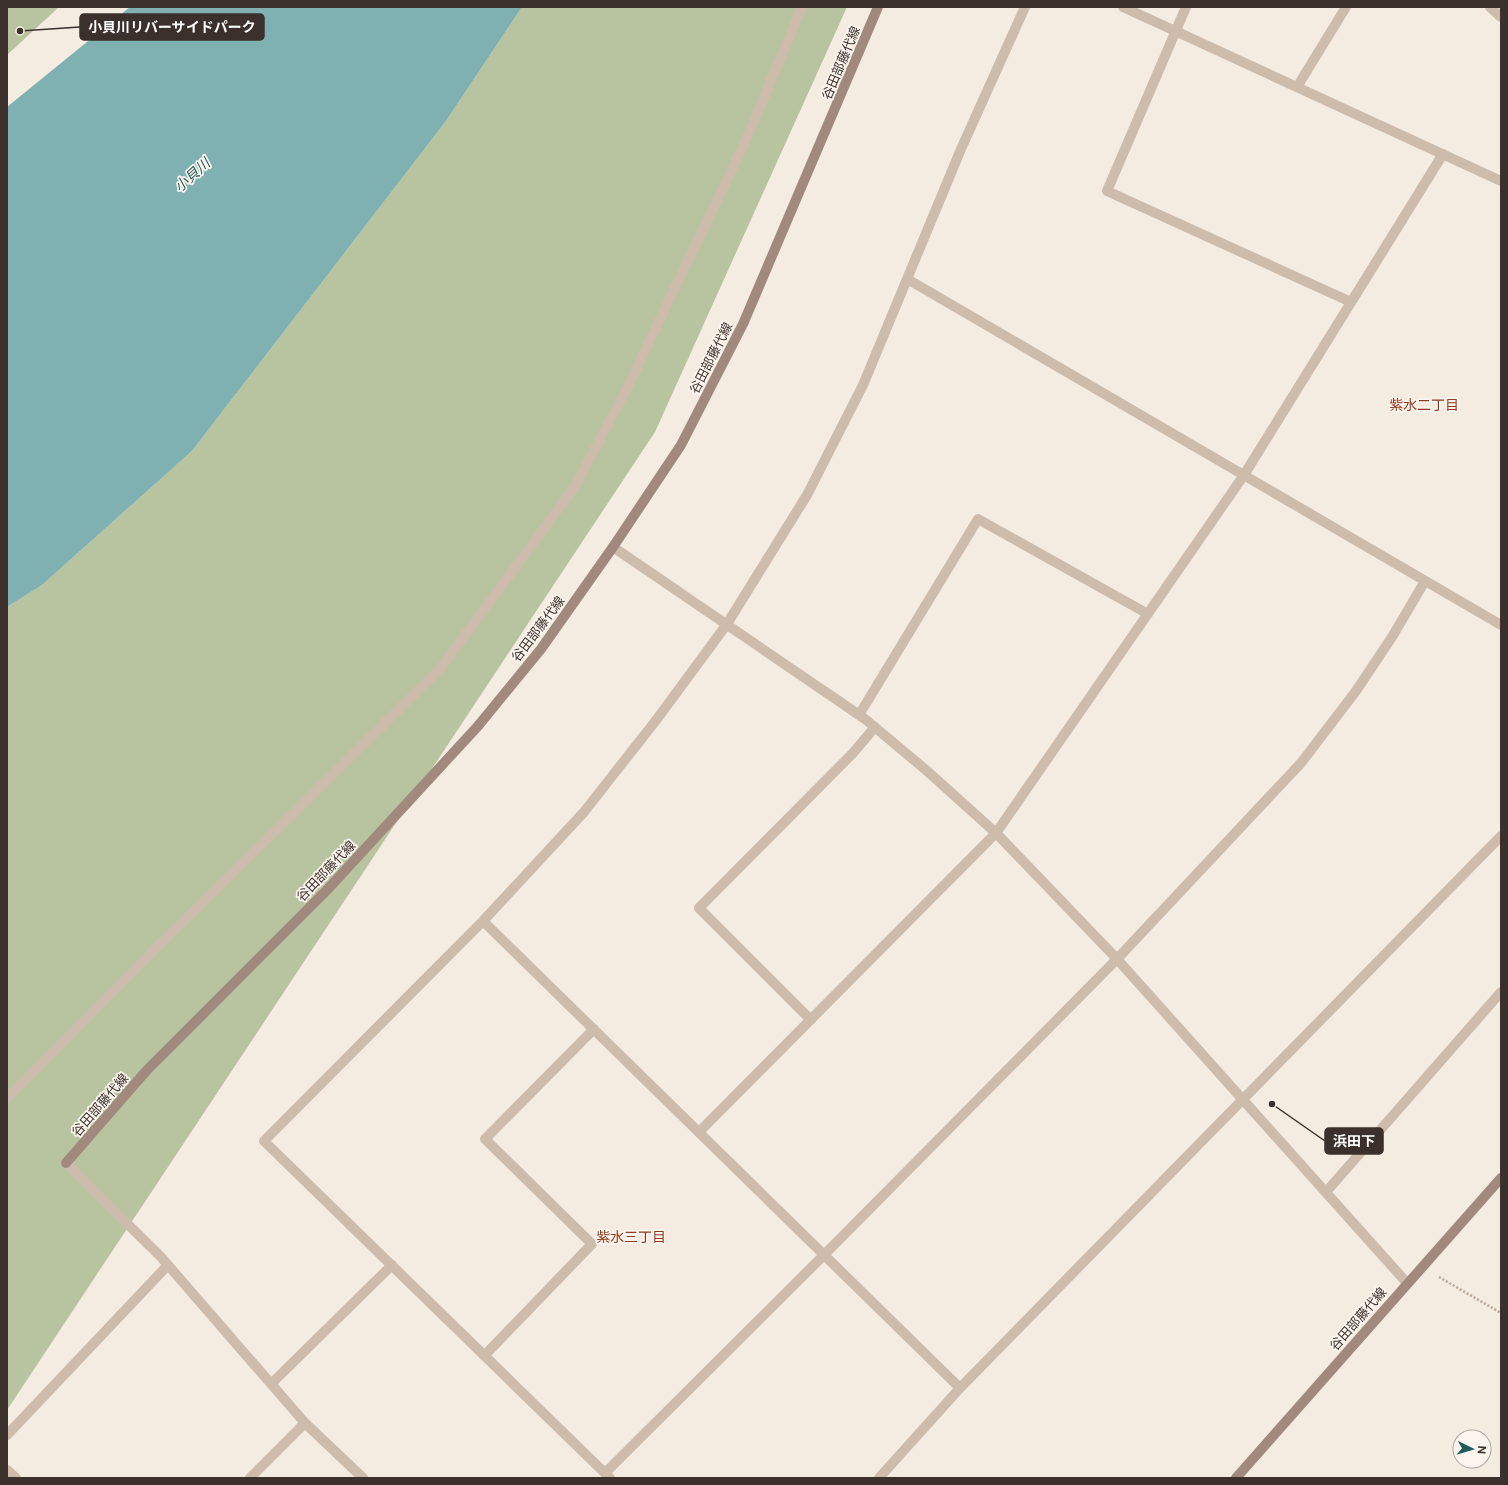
<svg xmlns="http://www.w3.org/2000/svg" width="1508" height="1485" viewBox="0 0 1508 1485" font-family="'Public Sans','Noto Sans JP',sans-serif">
	<style>
		.green { fill: #b8c4a0 }
		.water { fill: #7fb0b2 }
		.lines { fill: none; stroke-linecap: round; stroke-linejoin: round }
		.path { stroke: #b9a596; stroke-width: 2.5; stroke-dasharray: 2 2; stroke-linecap: butt }
		.street { stroke: #cdbbac; stroke-width: 10 }
		.secondary { stroke: #a18a7d; stroke-width: 10 }
		.labels { text-anchor: middle; dominant-baseline: central; stroke-width: 3.5; stroke-linejoin: round; paint-order: stroke }
		.street-label { font-size: 13px; fill: #3b302b; stroke: #fbf5ee }
		.water-label { font-size: 14px; font-style: italic; fill: #1f5a5e; stroke: #fbf5ee }
		.neighbourhood-label { font-size: 14px; fill: #8c3b22; stroke: #fbf5ee }
		.leader { fill: none; stroke: #3b302b; stroke-width: 1.5 }
		.callout-dot { fill: #3b302b; stroke: #fbf5ee; stroke-width: 1.5 }
		.callout { fill: #3b302b; stroke: #3b302b; stroke-width: 1.5 }
		.callout-label { font-size: 14px; text-anchor: middle; font-weight: bold; fill: #fff }
	</style>
	<rect width="100%" height="100%" fill="#f4ebe1"/>
	<path class="green" d="M7 7H59L7 55Z
		M522 7H847L655 432 7 1410V607L42 585 192 451 446 121Z"/>
	<path class="water" d="M130 7H522L446 121 192 451 42 585 7 607V107Z"/>
	<g class="lines">
		<path class="path" d="M1439 1277 1501 1313"/>
		<path class="street" d="M1123 7 1501 181
			M1186 7 1107 191 1351 302
			M1490 7 1501 17
			M1297 87 1346 7
			M909 280 1501 625
			M613 547 865 719 926 770 996 833 1117 959 1407 1283
			M859 715 978 519 1148 614
			M483 921 960 1388
			M811 1020 699 908 853 753 875 727
			M7 1098 158 946 440 669 576 485 627 388 746 140 802 7
			M699 1132 996 833 1244 475 1443 154
			M66 1163 161 1257 305 1423 363 1478
			M1326 1192 1501 992
			M484 1356 592 1244 485 1139 594 1029
			M271 1384 392 1265
			M7 1435 168 1265
			M7 1470 16 1478
			M605 1473 824 1255 1117 959 1301 763 1356 691 1392 637 1425 581
			M250 1478 305 1423
			M610 1478 264 1141 483 921 584 812 657 719 727 624 807 495 863 385 961 149 1025 7
			M879 1478 960 1388 1501 836"/>
		<path class="secondary" d="M66 1163 147 1070 327 890 478 726 541 649 613 547 681 445 743 324 878 7
			M1236 1478 1501 1178"/>
	</g>
	<g class="labels">
		<g class="street-label">
			<text transform="translate(841 63) rotate(-67)">谷田部藤代線</text>
			<text transform="translate(711 358) rotate(-63)">谷田部藤代線</text>
			<text transform="translate(538 629) rotate(-53)">谷田部藤代線</text>
			<text transform="translate(326 871) rotate(-46)">谷田部藤代線</text>
			<text transform="translate(100 1105) rotate(-49)">谷田部藤代線</text>
			<text transform="translate(1358 1319) rotate(-49)">谷田部藤代線</text>
		</g>
		<g class="water-label">
			<text transform="translate(192 175) rotate(-42)">小貝川</text>
		</g>
		<g class="neighbourhood-label">
			<text x="1424" y="405">紫水二丁目</text>
			<text x="631" y="1237">紫水三丁目</text>
		</g>
	</g>
	<path class="leader" d="M20 31L80 27M1272 1104L1325 1141"/>
	<g class="callout-dot">
		<circle cx="20" cy="31" r="4"/>
		<circle cx="1272" cy="1104" r="4"/>
	</g>
	<g class="callout">
		<rect x="80" y="14" width="184" height="26" rx="4"/>
		<rect x="1325" y="1128" width="58" height="26" rx="4"/>
	</g>
	<g class="callout-label">
		<text x="172" y="32">小貝川リバーサイドパーク</text>
		<text x="1354" y="1146">浜田下</text>
	</g>
	<rect width="1508" height="1485" fill="none" stroke="#3b302b" stroke-width="16"/>
	<g transform="translate(1472 1449) rotate(95)"><circle r="19" fill="#fbf5ee" stroke="#aea6a0"/>
	<path d="M0-3L7 15L0 10L-7 15Z" fill="#1f5a5e"/>
	<text y="-6" font-size="11" font-weight="bold" text-anchor="middle" fill="#3b302b">N</text>
	</g>
</svg>
